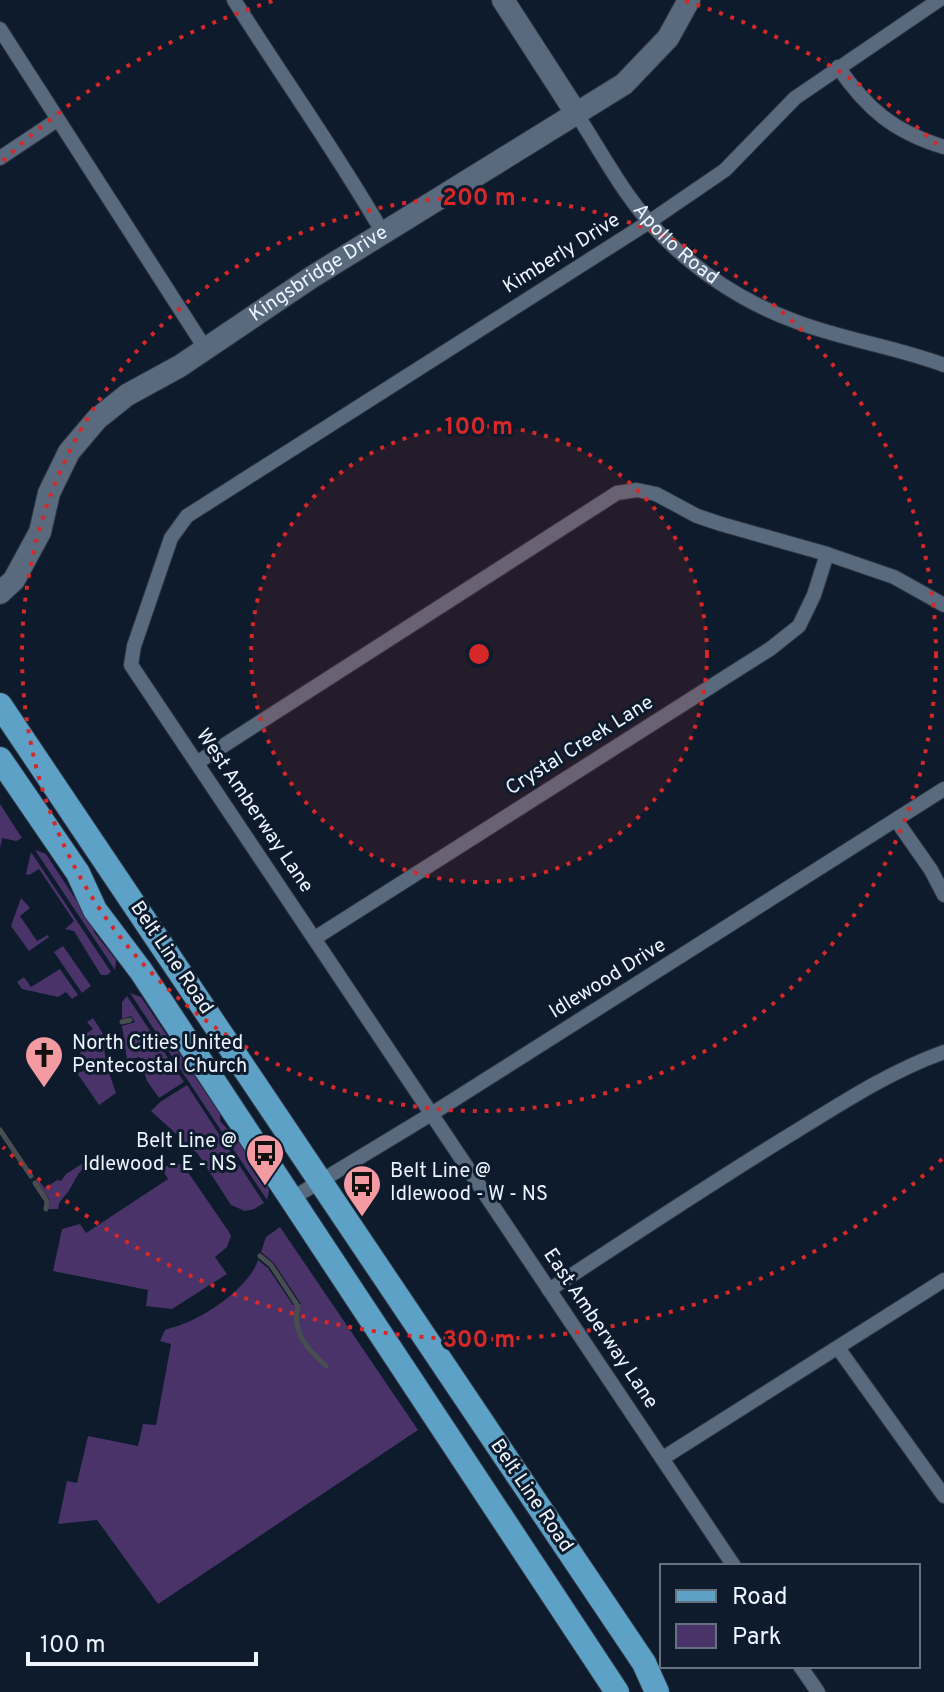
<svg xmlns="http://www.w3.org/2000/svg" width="944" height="1692" viewBox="0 0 944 1692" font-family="Overpass,sans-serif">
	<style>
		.green { fill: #4a3368 }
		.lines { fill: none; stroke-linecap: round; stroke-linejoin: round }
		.stream { stroke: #474d50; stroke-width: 5 }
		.street-casing { stroke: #2f3643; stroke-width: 16 }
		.secondary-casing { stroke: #2f3643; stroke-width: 24 }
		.primary-casing { stroke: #2f3643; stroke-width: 26 }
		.street { stroke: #596a7f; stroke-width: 14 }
		.secondary { stroke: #596a7f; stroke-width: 22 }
		.primary { stroke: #5da2c6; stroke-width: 24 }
		.ring { fill: none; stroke: #d62828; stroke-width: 4; stroke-dasharray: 4 8 }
		.labels { text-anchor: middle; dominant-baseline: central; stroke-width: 6; stroke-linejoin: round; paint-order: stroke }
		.street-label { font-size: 20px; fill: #ecf4fe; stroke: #0d1b2c }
		.poi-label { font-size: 20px; fill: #ecf4fe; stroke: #0d1b2c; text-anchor: start }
		.centre { fill: #d62828; stroke: #0d1b2c; stroke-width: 4 }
		.ring-label { font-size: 24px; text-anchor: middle; font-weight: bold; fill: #d62828; stroke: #0d1b2c; stroke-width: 6; stroke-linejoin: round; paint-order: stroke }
	</style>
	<rect width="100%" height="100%" fill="#0d1b2c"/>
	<path class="green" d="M0 804 22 838 16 841 2 838 0 848Z
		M35 850 46 854 93 926 94 932 116 960 115 970Z
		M31 852 111 972 107 975H101L74 931 65 929 74 921 39 869 29 875 26 874Z
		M21 898 30 908 20 916 37 941 48 935 49 937 29 951 11 926Z
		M63 946 91 986 82 993 54 952Z
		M60 969 78 995 72 999 66 992 58 997 22 989 17 982 24 977 31 987Z
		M130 993 141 997 220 1114V1121L234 1136 266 1183 269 1191 267 1200Z
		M127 996 184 1082 159 1098 147 1081 139 1057 127 1060 122 1026 135 1022 131 1016 122 1019V1002Z
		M93 1018 102 1032 106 1062 77 1070 84 1035 93 1029 87 1022Z
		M106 1064 116 1093 99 1105 77 1073Z
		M187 1085 264 1203 254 1209 245 1211 231 1205 198 1154 151 1111 160 1102Z
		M91 1158 93 1161C76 1172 78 1177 68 1192 63 1199 59 1200 58 1209H48L50 1200 37 1182 39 1181 45 1188 57 1180 61 1181 66 1174Z
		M173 1162 183 1165 229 1232 231 1236 227 1247 215 1257 227 1274 172 1309 146 1306 148 1290 53 1271 62 1229 80 1224 86 1233 168 1179 162 1169Z
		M280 1227 418 1430 158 1604 97 1520 58 1524 67 1481 77 1483 88 1436 138 1446 143 1424 156 1425 171 1344 160 1341 165 1330C171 1327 177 1327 183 1324 208 1315 250 1286 258 1260L268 1268 293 1305 301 1304 274 1263 261 1252 266 1237Z"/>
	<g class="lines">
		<path class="stream" d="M122 1022 130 1020
			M0 1130 31 1176
			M35 1183 47 1201 46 1209
			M260 1256 271 1265 298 1306C291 1332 308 1350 326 1366"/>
		<defs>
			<g id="street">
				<path d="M234 0C283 78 337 153 383 233"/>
				<path d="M0 29 205 348"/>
				<path d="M838 67C867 109 894 132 944 147"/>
				<path id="s1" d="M576 113C600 150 622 192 651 224 691 268 742 302 797 322 845 340 896 347 944 365"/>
				<path d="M0 158 57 120"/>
				<path d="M198 762 617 493 637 490 656 494 697 516 721 524 827 554 894 577 944 605"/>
				<path d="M896 820 931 870 944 895"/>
				<path d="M315 938 770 649 799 626 814 595 827 554"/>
				<path d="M291 1199 433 1113 944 789"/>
				<path d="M549 1290C632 1236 714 1181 798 1130 845 1101 891 1071 944 1052"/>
				<path d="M838 1348 944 1496"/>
				<path d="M663 1458 944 1280"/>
				<path d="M734 1566 131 665 134 646 171 538 187 516 649 222 725 170 795 98 939 0"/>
				<path d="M800 1666 818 1692"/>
			</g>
			<g id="secondary">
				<path d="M503 0 576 113"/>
				<path id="s2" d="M0 593 14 580 40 532 49 493 69 452 97 419 127 395 180 366 312 277 624 84 668 38 689 0"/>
			</g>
			<path id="primary" d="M0 705 644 1663 657 1692
				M0 759 78 873 95 910 141 971 617 1692"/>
		</defs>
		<use href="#street" class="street-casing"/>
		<use href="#secondary" class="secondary-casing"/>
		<use href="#primary" class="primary-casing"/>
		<use href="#street" class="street"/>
		<use href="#secondary" class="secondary"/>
		<use href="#primary" class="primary"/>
	</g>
	<circle cx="479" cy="654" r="228" fill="#d62828" fill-opacity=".12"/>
	<g class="ring">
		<circle cx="479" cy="654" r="228"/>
		<circle cx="479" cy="654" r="457"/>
		<path d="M942 1159A685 685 0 0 1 3 1147M3 161A685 685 0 0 1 273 1M685 1A685 685 0 0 1 942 149"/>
	</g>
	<defs>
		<symbol id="church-pin" viewBox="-11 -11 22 30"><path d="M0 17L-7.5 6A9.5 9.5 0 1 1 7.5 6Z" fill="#f49aa2" stroke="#0d1b2c"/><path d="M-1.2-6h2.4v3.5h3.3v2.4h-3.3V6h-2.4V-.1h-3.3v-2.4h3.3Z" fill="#111"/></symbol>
		<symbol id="bus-pin" viewBox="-11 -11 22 30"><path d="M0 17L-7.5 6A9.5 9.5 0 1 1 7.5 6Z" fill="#f49aa2" stroke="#0d1b2c"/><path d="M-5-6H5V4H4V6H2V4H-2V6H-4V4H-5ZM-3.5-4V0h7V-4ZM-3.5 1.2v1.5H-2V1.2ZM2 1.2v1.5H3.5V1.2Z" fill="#111"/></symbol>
	</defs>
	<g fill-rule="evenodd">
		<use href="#church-pin" x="22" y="1033" width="44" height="60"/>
		<use href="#bus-pin" x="243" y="1131" width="44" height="60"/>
		<use href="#bus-pin" x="340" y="1162" width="44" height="60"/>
	</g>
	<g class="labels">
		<g class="street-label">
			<text stroke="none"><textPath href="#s1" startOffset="166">Apollo Road</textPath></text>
			<text transform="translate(562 254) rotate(-32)">Kimberly Drive</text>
			<text stroke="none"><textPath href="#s2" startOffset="468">Kingsbridge Drive</textPath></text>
			<text transform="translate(580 746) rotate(-32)">Crystal Creek Lane</text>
			<text transform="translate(254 811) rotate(56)">West Amberway Lane</text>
			<text transform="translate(171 958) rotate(56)">Belt Line Road</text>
			<text transform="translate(608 979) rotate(-32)">Idlewood Drive</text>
			<text transform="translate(600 1329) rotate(56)">East Amberway Lane</text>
			<text transform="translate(531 1496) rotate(56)">Belt Line Road</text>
		</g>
		<g class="poi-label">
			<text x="72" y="1044">North Cities United<tspan x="72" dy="23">Pentecostal Church</tspan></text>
			<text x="237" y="1142" text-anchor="end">Belt Line @<tspan x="237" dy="23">Idlewood - E - NS</tspan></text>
			<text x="390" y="1172">Belt Line @<tspan x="390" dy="23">Idlewood - W - NS</tspan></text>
		</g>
	</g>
	<circle cx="479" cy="654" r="12" class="centre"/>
	<g class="ring-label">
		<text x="479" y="205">200 m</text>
		<text x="479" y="434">100 m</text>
		<text x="479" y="1347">300 m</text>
	</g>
	<rect x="660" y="1564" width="260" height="104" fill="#0d1b2c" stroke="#667280" stroke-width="2"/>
	<rect x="676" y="1590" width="40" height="12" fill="#5da2c6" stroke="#667280" stroke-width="2"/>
	<text x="732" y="1604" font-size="24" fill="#ecf4fe">Road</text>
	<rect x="676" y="1624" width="40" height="24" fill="#4a3368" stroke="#667280" stroke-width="2"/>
	<text x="732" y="1644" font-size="24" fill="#ecf4fe">Park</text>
	<path d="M28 1652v12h228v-12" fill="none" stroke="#ecf4fe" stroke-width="4"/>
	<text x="40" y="1652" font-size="24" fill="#ecf4fe" stroke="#0d1b2c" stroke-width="6" paint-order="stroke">100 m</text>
</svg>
